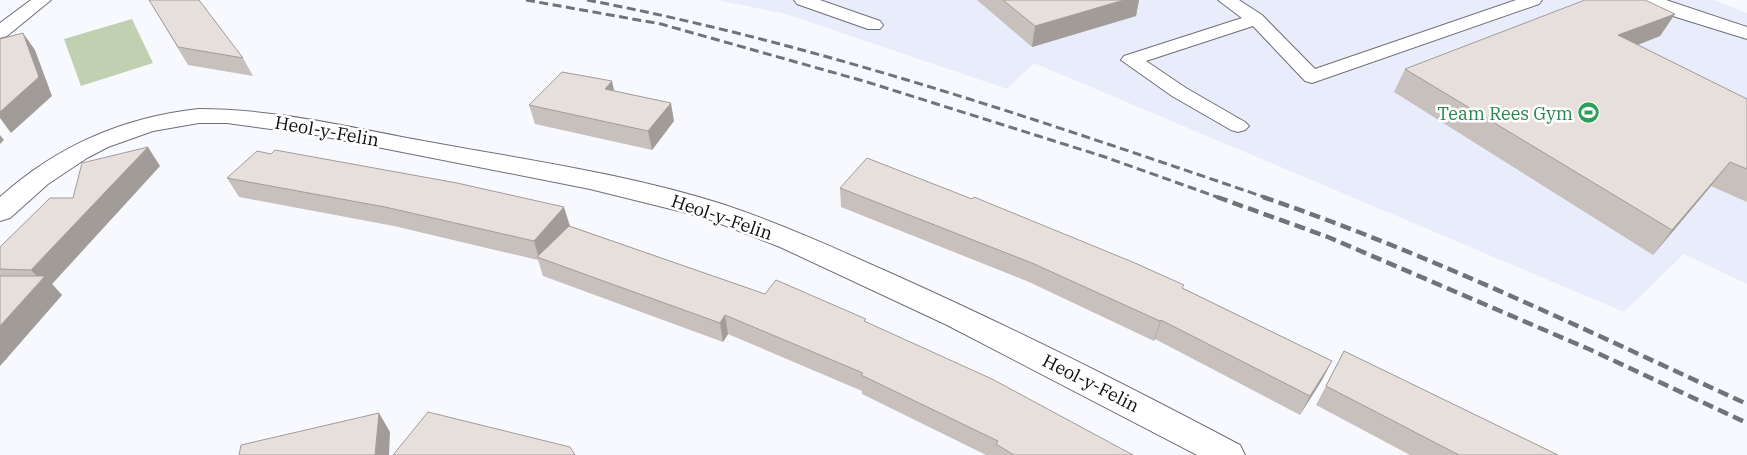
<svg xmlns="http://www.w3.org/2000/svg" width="1747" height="455" viewBox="0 0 1747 455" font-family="'IBM Plex Serif',serif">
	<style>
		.built { fill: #e9ecfb }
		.green { fill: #c1d0b0 }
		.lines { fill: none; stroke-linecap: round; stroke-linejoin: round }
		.lane-casing { stroke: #6e6f76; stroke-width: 2 }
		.street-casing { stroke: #6e6f76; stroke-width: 2 }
		.lane { fill: #fff; fill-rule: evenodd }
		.street { fill: #fff; fill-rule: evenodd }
		.rail-far1 { stroke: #717376; stroke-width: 3; stroke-dasharray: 9 4.5; stroke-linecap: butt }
		.rail { stroke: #717376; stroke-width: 4.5; stroke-dasharray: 11 5.5; stroke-linecap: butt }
		.wall { fill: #c7c0bc }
		.shaded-wall { fill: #a29c99 }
		.building { fill: #e7dfdb; stroke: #a29c99 }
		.labels { text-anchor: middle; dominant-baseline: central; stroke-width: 5; stroke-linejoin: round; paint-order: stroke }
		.leisure-label { font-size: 18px; fill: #27864d; stroke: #fff; text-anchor: end }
		.street-label { font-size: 18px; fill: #0e0f11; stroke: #fff }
	</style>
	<rect width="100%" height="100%" fill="#f7f9ff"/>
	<path class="built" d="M716 0H1714L1747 13V284L1684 254 1624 312 1034 63 1007 89 786 14Z"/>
	<path class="green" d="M132 19 153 63 81 86 64 39Z"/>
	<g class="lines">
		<defs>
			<path id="lane" d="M31 0H51L7 36 0 38V23Z
				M794 0H820L880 21 883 25 880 29H868L797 4Z
				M1218 0H1239L1262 15 1315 69 1516 0H1542L1539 4 1312 83 1305 81 1253 26 1146 61 1186 88 1245 122 1249 126 1245 130 1238 132 1231 130 1172 96 1121 60 1124 56 1242 18Z
				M1641 0H1666L1747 27V39L1676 17 1644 4Z"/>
			<path id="street" d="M199 109C277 109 352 128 429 142 527 160 627 174 722 204 782 224 839 250 897 276 1013 328 1127 385 1240 445L1245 455H1197L947 325 780 247 703 217 590 189 316 135 227 123H199L153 131 108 147 87 158 48 184 10 218 0 221V197C57 146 123 117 199 109Z"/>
		</defs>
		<use href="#lane" class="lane-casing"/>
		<use href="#street" class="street-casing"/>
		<use href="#lane" class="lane"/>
		<use href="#street" class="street"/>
		<path class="rail-far1" d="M526 0 661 24 867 82 1105 157 1220 198
			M587 0C819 44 1044 122 1267 198"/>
		<path class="rail" d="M1217 197 1328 237 1591 350 1747 423
			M1263 197C1430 254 1587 331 1747 404"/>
	</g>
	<path class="wall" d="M149 0 243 58 253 76 188 65Z
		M977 0H1139L1136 16 1032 47Z
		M1675 14 1660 36 1638 45 1747 99V202L1711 186 1653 255 1394 92 1405 69Z
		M612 81 614 91 674 121 652 150 535 124 529 105Z
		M160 166 52 284 62 295 0 366V247L73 198Z
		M227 178 570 226 765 294 866 322 1133 455H986L862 394V391L728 334 723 342 543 276 538 260 394 226 239 197Z
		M840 188 1183 288 1332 361 1322 380 1300 415 1155 339 1154 341 1029 282 841 207Z
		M1344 351 1558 455H1410L1316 405Z"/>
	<path class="shaded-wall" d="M1124 0H1139L1136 16 1032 47 1035 26Z
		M1675 14 1660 36 1604 58 1618 35Z
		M23 33 35 50 52 96 11 133 0 118V112Z
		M612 81 616 100 605 89Z
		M671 103 674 121 652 150 648 131Z
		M0 135 4 140 0 144Z
		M148 147 160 166 52 284 62 295 0 366V326L41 281 31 270Z
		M1730 162 1711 186 1653 255 1672 230Z
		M564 207 570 226 539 258 534 241Z
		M725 315 728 334 723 342 720 323Z
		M1161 320 1155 339 1154 341 1160 321Z
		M1332 361 1322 380 1300 415 1310 396Z
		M379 413 390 432 389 455H375Z"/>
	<path class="building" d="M149 0H199L243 58 178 47Z
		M1003 0H1124L1035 26Z
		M1585 0H1645L1675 14 1618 35 1747 99V169L1730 162 1672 230 1405 69Z
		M23 33 39 77 0 112V39Z
		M562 72 612 81 605 89 671 103 648 131 529 105Z
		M148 147 31 270 0 269V247L50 198H73L82 163Z
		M275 150 457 183 564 207 534 241 385 207 227 178 257 151 271 154Z
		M867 158 972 199 974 197 1135 263 1184 285 1182 288 1332 361 1310 396 1161 320 1160 321 1032 263 840 188Z
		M569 226 765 294 776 280 866 319 864 321 992 379 1133 455H1014L996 444 998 441 861 375 863 373 725 315 720 323 537 257Z
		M0 276H45L0 326Z
		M1344 351 1558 455H1459L1326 386Z
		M428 412 570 447 575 455H393Z
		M379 413 375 455H239L241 445Z"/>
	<defs>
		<symbol id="stadium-disc" viewBox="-11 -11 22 22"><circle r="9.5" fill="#2e9e5b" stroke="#fff"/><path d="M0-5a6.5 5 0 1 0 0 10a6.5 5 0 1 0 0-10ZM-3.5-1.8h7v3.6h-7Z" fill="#fff"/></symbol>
	</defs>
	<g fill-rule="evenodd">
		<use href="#stadium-disc" x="1576" y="100" width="25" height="25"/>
	</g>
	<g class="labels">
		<g class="leisure-label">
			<text x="1573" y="113">Team Rees Gym</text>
		</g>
		<g class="street-label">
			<text transform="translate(327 131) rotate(10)">Heol-y-Felin</text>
			<text transform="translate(722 217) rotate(19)">Heol-y-Felin</text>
			<text transform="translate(1091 383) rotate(27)">Heol-y-Felin</text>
		</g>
	</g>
</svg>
